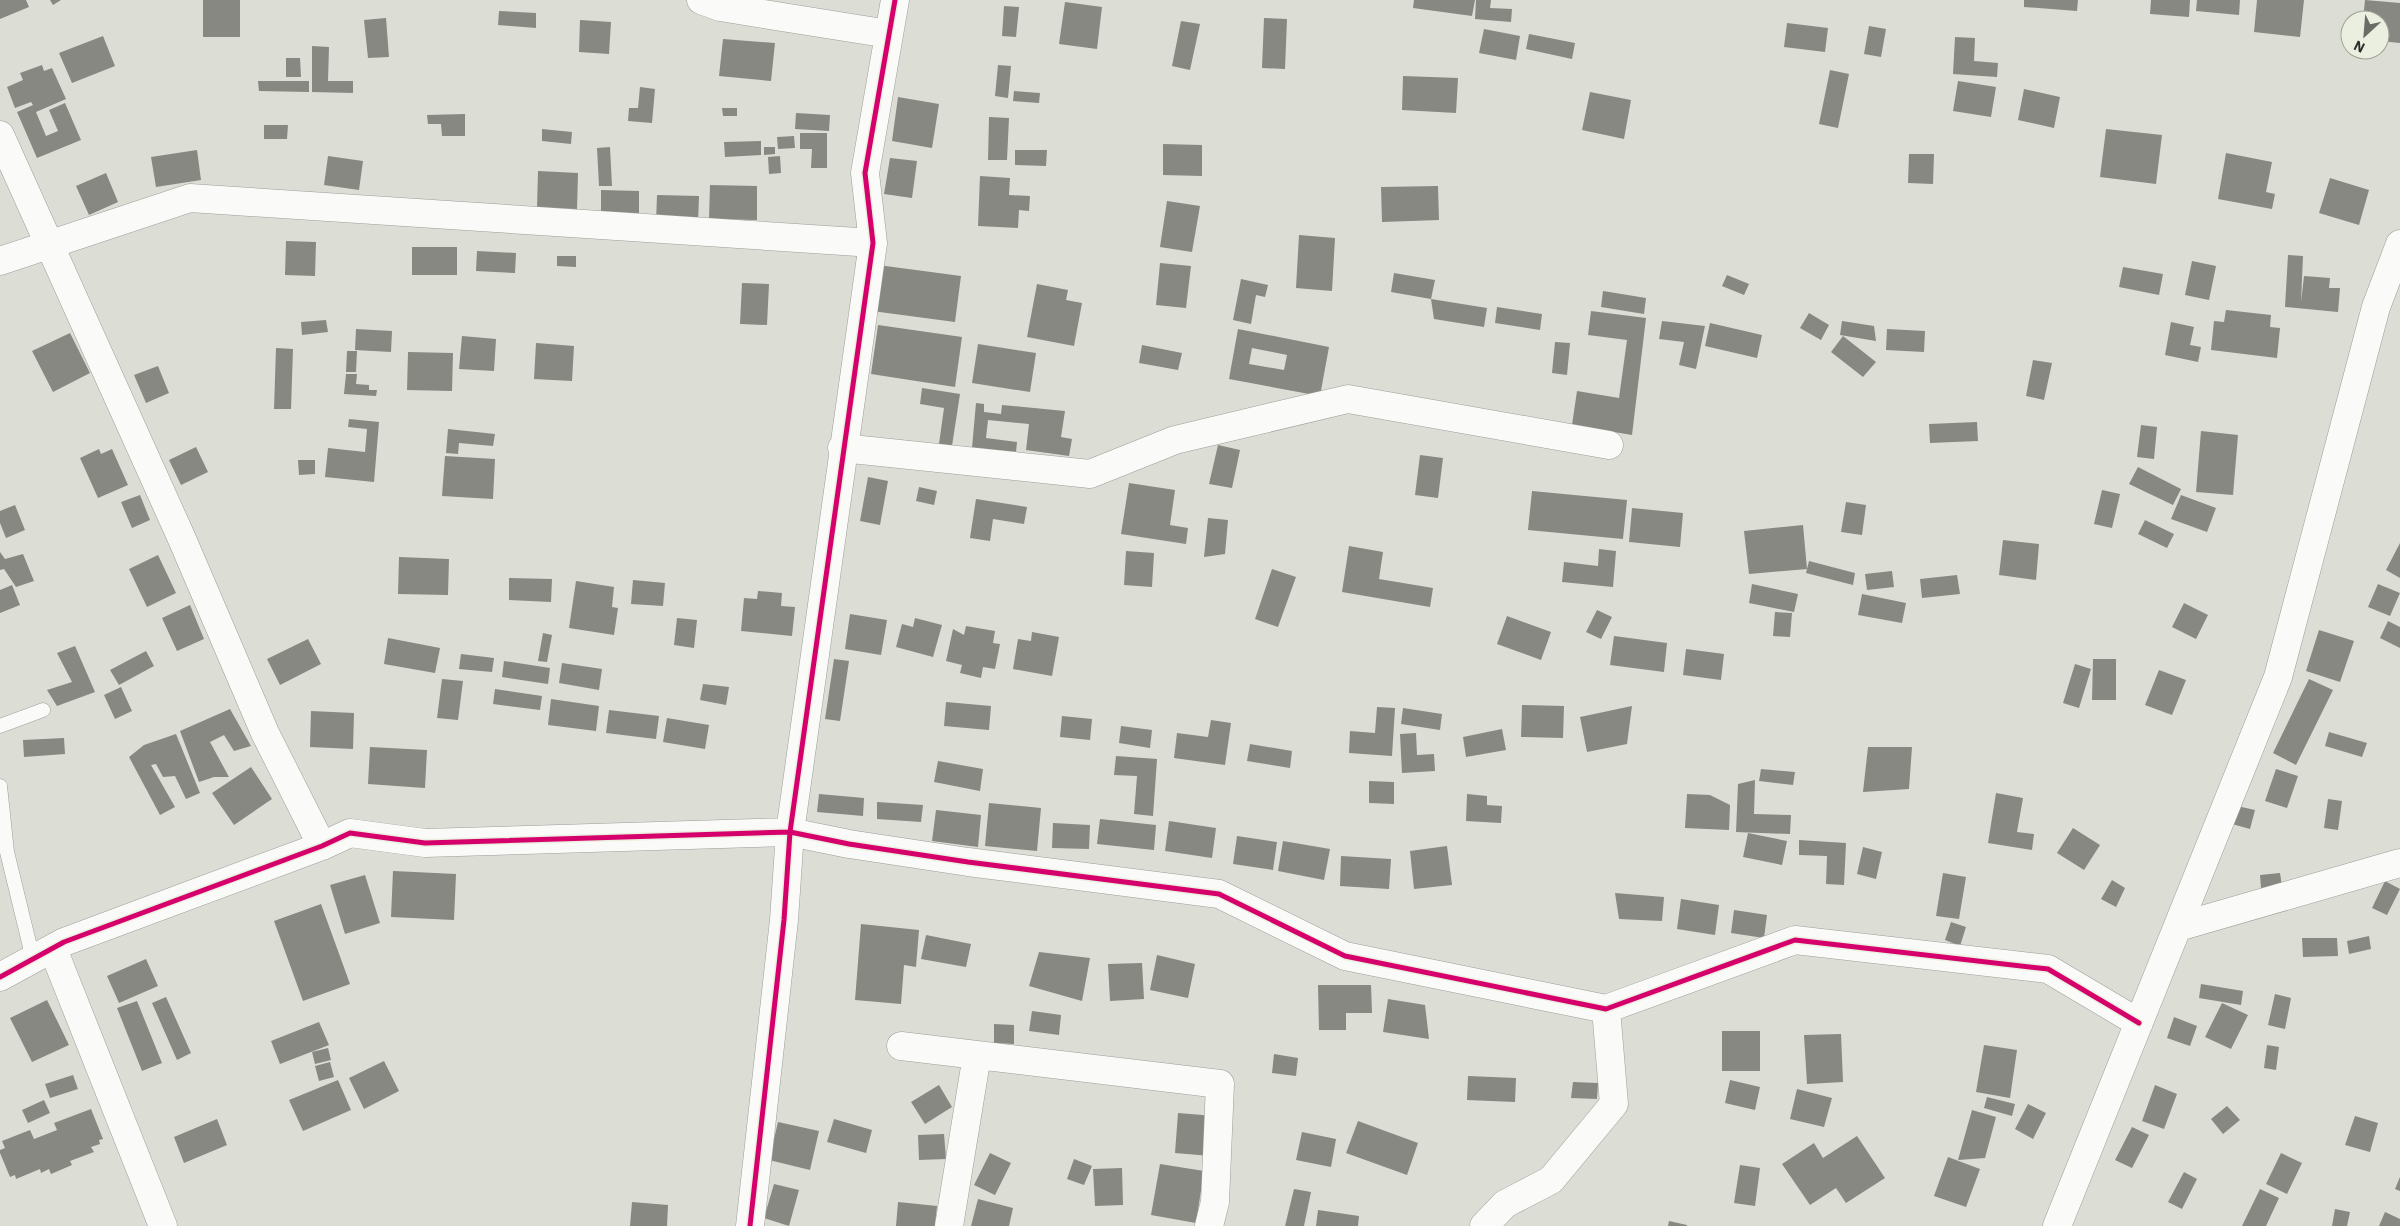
<svg xmlns="http://www.w3.org/2000/svg" width="2400" height="1226" viewBox="0 0 2400 1226" font-family="'IBM Plex Sans',sans-serif">
	<style>
		.building { fill: #868881; fill-rule: evenodd }
		.lines { fill: none; stroke-linecap: round; stroke-linejoin: round }
		.service-casing { stroke: #9b9d97; stroke-width: 15 }
		.minor-casing { stroke: #9b9d97; stroke-width: 29 }
		.service { stroke: #fafaf9; stroke-width: 14 }
		.minor { stroke: #fafaf9; stroke-width: 28 }
		.cycleway-casing { stroke: #eaefdf; stroke-width: 8 }
		.cycleway { stroke: #d6006c; stroke-width: 5 }
	</style>
	<rect width="100%" height="100%" fill="#dcded6"/>
	<path class="building" d="M0 0H26L29 7 0 19Z
		M50 0H61L53 5Z
		M203 0H240V37H203Z
		M1414 0H1475L1472 16 1413 8Z
		M1476 0H1491L1490 8 1512 9 1511 22 1475 19Z
		M2024 0H2078L2077 11 2024 7Z
		M2151 0H2190L2189 17 2150 14Z
		M2197 0H2240L2239 15 2196 11Z
		M2257 0H2304L2300 37 2254 32Z
		M2365 0 2400 3V43L2380 41V20H2363Z
		M1065 2 1102 7 1097 49 1059 44Z
		M1004 6 1019 7 1016 37 1002 36Z
		M499 11 536 13V28L498 25Z
		M386 18 389 57 368 58 364 20Z
		M1264 18 1287 19 1285 69 1262 68Z
		M580 20 611 22 609 54 579 52Z
		M1181 21 1200 24 1190 70 1172 66Z
		M1787 23 1828 28 1825 52 1784 47Z
		M1869 26 1886 29 1881 57 1864 54Z
		M1484 29 1520 36 1516 60 1479 53Z
		M1529 34 1575 43 1572 59 1526 49Z
		M103 36 115 66 72 83 59 53Z
		M1955 37 1975 38 1974 61 1998 63 1997 77 1953 74Z
		M723 39 775 43 771 81 719 76Z
		M312 46 329 47 328 81H353V93L312 92Z
		M286 58H300L301 77H286Z
		M42 65 44 71 52 68 66 99 36 112 46 136 58 131 49 110 65 103 81 140 37 158 17 112 33 105 31 102 15 108 7 87 23 80 20 73Z
		M998 65 1011 66 1008 98 995 96Z
		M1830 70 1849 74 1838 128 1819 124Z
		M1403 76 1458 78 1456 113 1402 110Z
		M258 81H309V92L259 91Z
		M1958 81 1996 87 1991 117 1953 111Z
		M640 87 655 89 652 123 628 121 629 108H638Z
		M2024 89 2060 97 2054 128 2018 120Z
		M1014 91 1040 93 1039 103 1013 101Z
		M1590 92 1631 100 1624 139 1582 130Z
		M898 97 939 104 932 148 892 141Z
		M722 108H737V116H723Z
		M796 113 830 115 829 131 795 129Z
		M465 114V136H442L441 124H428L427 115Z
		M989 117 1009 118 1007 160H988Z
		M264 125H288L287 139H264Z
		M542 129 572 132 571 144 542 141Z
		M2106 129 2162 135 2156 184 2100 177Z
		M800 133H827V168H811L812 149H800Z
		M794 136 795 148 778 149 777 137Z
		M761 141V155L725 157 724 142Z
		M1163 144 1202 145V176L1163 175Z
		M610 147 612 186H599L597 148Z
		M764 147H775V154L764 155Z
		M197 150 201 180 156 187 151 157Z
		M1015 150H1047L1046 166 1015 165Z
		M2226 153 2272 162 2266 192 2275 194 2272 209 2218 199Z
		M1909 154H1934L1933 184 1908 183Z
		M328 156 363 161 359 190 324 185Z
		M780 156 781 173 769 174 768 157Z
		M890 158 917 161 912 198 884 194Z
		M538 171 578 173 577 209 537 208Z
		M106 173 118 202 89 215 76 186Z
		M980 176 1010 178 1009 195 1030 196 1029 211 1019 210 1018 228 978 226Z
		M2330 178 2369 190 2359 225 2319 213Z
		M710 185 757 186V220L709 219Z
		M1438 186 1439 220 1382 222 1381 187Z
		M601 190 639 191V218L601 217Z
		M657 195 699 196 698 224 656 223Z
		M1167 201 1200 206 1192 252 1160 247Z
		M1299 235 1335 238 1332 291 1296 288Z
		M286 241 316 242 315 276 285 275Z
		M412 247H457V275H412Z
		M477 251 516 253 515 273 476 271Z
		M2288 255 2303 256 2301 302 2304 276 2330 278 2329 288H2340L2338 312 2285 307Z
		M557 256H576V267L557 266Z
		M2192 261 2216 266 2209 300 2185 295Z
		M1160 263 1191 266 1186 308 1156 305Z
		M878 265 961 276 955 322 872 311Z
		M2123 267 2163 274 2159 295 2119 287Z
		M1394 273 1435 280 1431 299 1391 292Z
		M1727 275 1749 284 1744 295 1722 286Z
		M1241 279 1268 285 1265 297 1256 295 1251 324 1233 320Z
		M742 283 769 284 767 325 740 324Z
		M1037 284 1068 290 1066 300 1082 303 1074 346 1027 337Z
		M1603 291 1646 298 1644 314 1601 307Z
		M1431 299 1487 308 1484 327 1434 319Z
		M1497 307 1542 314 1540 330 1495 323Z
		M2226 310 2271 315 2270 327 2280 328 2277 358 2211 350 2214 321 2224 322Z
		M1591 311 1646 318 1632 435 1572 425 1577 391 1619 398 1627 340 1588 335Z
		M1809 313 1829 325 1821 340 1800 328Z
		M326 320 328 332 302 335 301 322Z
		M1662 321 1705 326 1696 369 1679 365 1684 342 1659 339Z
		M1842 321 1874 326 1876 341 1840 335Z
		M2171 322 2194 327 2190 345 2201 347 2198 362 2165 355Z
		M1710 323 1762 335 1757 358 1705 346Z
		M878 325 962 337 955 387 871 374Z
		M356 329 392 331 391 352 355 350Z
		M1238 329 1329 347 1320 396 1229 379ZM1252 348 1287 355 1284 370 1249 364Z
		M1887 329 1925 331 1924 352 1886 350Z
		M70 333 90 373 53 392 32 351Z
		M462 336 496 339 494 371 459 369Z
		M1843 336 1876 362 1863 377 1831 352Z
		M1555 342 1570 343 1567 375 1552 373Z
		M536 343 574 346 572 381 534 379Z
		M978 344 1036 353 1030 392 972 383Z
		M1142 345 1182 353 1178 370 1139 363Z
		M276 348 293 349 291 409H274Z
		M347 351H357L356 372H346Z
		M408 352 453 353 452 391 407 390Z
		M2033 360 2052 363 2044 400 2026 396Z
		M158 366 169 393 146 403 134 375Z
		M346 374H357L356 384 369 385V390H377L376 396 344 394Z
		M922 388 960 394 952 446 939 444 944 408 920 404Z
		M976 403 984 404V412L1001 414 1002 405 1065 411 1061 437 1072 439 1069 456 1026 450 1029 424 988 420 986 438 1017 442 1016 452 972 448Z
		M349 419 379 422 374 482 325 477 328 448 365 452 367 429 348 427Z
		M1977 422 1978 441 1930 443 1929 424Z
		M2141 425 2157 427 2154 459 2137 457Z
		M448 429 495 434 493 446 459 443 458 454 446 453Z
		M2201 431 2238 435 2233 495 2196 492Z
		M1218 445 1240 450 1232 488 1209 484Z
		M196 447 208 472 181 485 169 460Z
		M99 449 101 454 112 449 128 485 98 498 80 458Z
		M1420 455 1443 458 1438 498 1415 495Z
		M445 456 495 459 493 499 442 496Z
		M298 460H315V474L299 475Z
		M2138 467 2181 489 2173 505 2129 484Z
		M868 477 888 481 880 525 860 521Z
		M1129 483 1175 490 1170 525 1188 528 1186 544 1121 534Z
		M919 487 937 491 934 505 916 501Z
		M2102 490 2120 494 2112 528 2094 524Z
		M1532 491 1627 500 1623 539 1528 530Z
		M140 495 150 520 132 528 121 502Z
		M2181 495 2216 508 2207 532 2171 519Z
		M976 499 1027 507 1024 524 993 519 990 541 970 538Z
		M1846 502 1866 505 1862 535 1841 532Z
		M15 505 25 530 6 538 0 523V511Z
		M1632 508 1683 513 1680 547 1629 542Z
		M1208 518 1228 520 1225 554 1204 557Z
		M2145 520 2174 534 2167 548 2138 534Z
		M1803 525 1807 569 1809 561 1855 573 1853 585 1806 573 1807 569 1749 574 1744 531Z
		M2003 540 2039 544 2036 580 1999 575Z
		M2400 543V578L2386 570Z
		M1349 546 1383 552 1379 579 1433 588 1430 607 1342 592Z
		M1599 549 1616 551 1613 587 1562 582 1564 562 1598 566Z
		M1126 551 1154 553 1152 587 1124 585Z
		M0 552 5 559 23 554 34 581 16 587 4 569 0 570Z
		M158 555 176 593 147 607 129 569Z
		M399 557 449 559 448 595 398 594Z
		M1272 569 1296 577 1278 627 1255 619Z
		M1892 571 1894 587 1867 590 1865 574Z
		M1957 575 1960 594 1922 598 1920 579Z
		M509 578 552 579 551 602 509 600Z
		M633 580 665 583 663 606 631 604Z
		M576 581 614 587 612 607 618 608 614 635 569 628Z
		M1752 584 1798 594 1794 612 1749 603Z
		M2378 584 2400 593 2390 616 2368 607Z
		M12 585 20 605 0 613V590Z
		M758 591 782 593 781 606 795 607 792 636 741 631 744 598 757 599Z
		M1862 594 1906 603 1902 623 1858 615Z
		M2184 603 2208 615 2196 639 2172 627Z
		M190 605 204 639 177 651 162 618Z
		M1597 610 1612 617 1601 639 1586 632Z
		M1775 612 1792 613 1790 637 1773 636Z
		M850 614 887 620 881 655 845 649Z
		M1507 616 1551 632 1541 660 1497 644Z
		M677 618 697 620 694 648 674 645Z
		M915 618 942 625 933 657 896 647 902 624 913 627Z
		M2388 621 2400 627V648L2380 638Z
		M966 626 995 631 993 643 1000 644 995 669 983 667 981 678 960 673 962 665 946 661 953 629 964 635Z
		M2319 630 2354 641 2340 682 2306 671Z
		M1032 632 1059 637 1052 676 1013 669 1018 639 1031 641Z
		M543 633 552 635 547 662 538 661Z
		M1614 636 1667 643 1664 672 1610 665Z
		M388 638 440 648 435 673 384 664Z
		M308 639 321 664 280 685 267 659Z
		M75 646 95 692 57 706 47 690 72 682 57 653Z
		M1686 649 1724 654 1721 680 1683 675Z
		M146 651 154 666 119 685 110 670Z
		M461 654 494 658 492 672 459 669Z
		M834 659 849 661 840 721 825 719Z
		M2093 659H2116V700H2092Z
		M504 661 550 668 548 684 502 677Z
		M562 663 602 669 599 690 559 683Z
		M2075 664 2091 669 2079 708 2063 703Z
		M2159 670 2186 680 2172 715 2145 705Z
		M442 679 463 681 458 720 437 718Z
		M2309 679 2333 690 2296 765 2273 753Z
		M703 684 729 687 726 705 700 700Z
		M121 687 132 711 115 719 104 695Z
		M495 689 542 696 540 710 493 704Z
		M551 699 599 706 596 731 548 725Z
		M946 702 991 706 989 730 944 726Z
		M1522 705 1564 706 1563 738 1521 737Z
		M1632 706 1627 744 1587 752 1580 717Z
		M1377 707 1395 708 1392 756 1349 753 1350 731 1375 733Z
		M1403 708 1442 714 1440 730 1401 724Z
		M230 709 251 746 234 751 224 735 210 742 229 777H214L199 782 180 731Z
		M609 710 659 716 656 739 606 733Z
		M311 711 354 713 353 749 310 747Z
		M1062 716 1092 719 1090 740 1060 737Z
		M667 718 709 725 705 749 663 742Z
		M1211 720 1231 723 1225 765 1174 758 1177 733 1208 737Z
		M1121 726 1152 730 1150 748 1119 743Z
		M1502 729 1506 750 1466 757 1463 737Z
		M2329 732 2367 743 2362 757 2325 746Z
		M1416 733 1417 755 1434 754 1435 771 1402 773 1400 734Z
		M176 734 200 793 186 799 175 776 163 777 156 764 151 765 175 807 160 815 129 757 144 745Z
		M64 738 65 754 24 757 23 740Z
		M1250 744 1292 751 1290 768 1247 761Z
		M370 747 427 750 425 788 368 784Z
		M1868 747H1912L1909 789 1863 792Z
		M1116 756 1157 759 1153 816 1134 814 1137 776 1114 775Z
		M938 761 983 769 980 791 934 782Z
		M251 767 272 799 234 825 212 793Z
		M1761 769 1795 772 1793 785 1759 781Z
		M2276 769 2298 776 2287 808 2265 801Z
		M1755 780 1754 814 1791 815 1790 834 1736 832 1738 784Z
		M1369 781 1394 782V804L1369 803Z
		M1996 793 2023 798 2017 832 2034 834 2032 850 1988 843Z
		M819 794 864 798 863 816 817 812Z
		M1467 794 1487 796V805L1502 806 1501 823 1466 821Z
		M1687 794 1710 795 1730 805 1729 830 1685 828Z
		M2328 799 2342 801 2338 830 2324 828Z
		M877 802 923 805 921 822 877 819Z
		M989 803 1041 808 1037 851 985 846Z
		M2237 806 2255 810 2250 829 2232 824Z
		M936 810 981 815 978 847 932 841Z
		M1100 819 1156 825 1154 850 1097 844Z
		M1169 821 1216 828 1212 858 1165 851Z
		M1053 823 1090 825 1089 849 1052 848Z
		M2073 828 2100 845 2084 870 2057 853Z
		M1748 833 1787 841 1782 865 1743 857Z
		M1237 836 1277 842 1273 870 1233 864Z
		M1799 840 1846 843 1844 885 1826 884 1827 856 1799 855Z
		M1283 841 1330 849 1324 880 1278 871Z
		M1447 846 1452 885 1414 889 1410 851Z
		M1863 847 1882 852 1876 879 1857 874Z
		M1341 856 1391 859 1389 889 1340 886Z
		M393 871 456 874 454 920 391 917Z
		M1943 873 1966 877 1959 919 1936 916Z
		M2280 873 2282 886 2261 888 2260 875Z
		M365 875 380 923 345 934 330 885Z
		M2112 880 2125 888 2116 907 2101 899Z
		M2385 881 2400 889 2387 915 2372 908Z
		M1615 893 1664 897 1662 921 1619 919Z
		M1681 899 1719 905 1715 935 1677 929Z
		M321 904 350 984 303 1001 274 921Z
		M1734 910 1767 915 1764 938 1731 933Z
		M1951 922 1966 927 1960 946 1945 940Z
		M861 924 919 930 916 967 904 965 901 1004 855 1000Z
		M926 935 971 944 966 967 921 959Z
		M2369 936 2371 949 2349 954 2347 941Z
		M2302 938H2337L2338 956 2303 957Z
		M1039 952 1090 958 1082 1001 1029 986Z
		M1157 955 1195 964 1188 998 1150 990Z
		M146 959 158 986 119 1003 107 976Z
		M1142 963 1144 999 1110 1001 1108 964Z
		M2201 984 2243 991 2241 1005 2199 998Z
		M1318 985H1371L1372 1013H1346V1030H1319Z
		M2275 994 2291 998 2285 1029 2268 1025Z
		M166 997 191 1053 177 1060 152 1003Z
		M1388 999 1425 1005 1429 1039 1383 1032Z
		M47 1000 69 1045 32 1062 10 1018Z
		M137 1001 162 1063 142 1071 117 1008Z
		M2222 1003 2248 1015 2231 1049 2205 1037Z
		M1032 1011 1061 1015 1059 1035 1029 1031Z
		M2174 1017 2197 1026 2190 1046 2167 1038Z
		M319 1022 329 1045 280 1064 271 1041Z
		M994 1024 1014 1025V1044L994 1043Z
		M1722 1031H1760V1071H1722Z
		M1841 1034 1843 1082 1807 1084 1804 1035Z
		M1984 1045 2017 1050 2010 1098 1976 1092Z
		M2267 1045 2279 1047 2276 1070 2264 1068Z
		M328 1048 331 1060 315 1064 312 1052Z
		M1274 1054 1298 1058 1296 1076 1272 1073Z
		M384 1061 399 1091 364 1109 349 1078Z
		M330 1062 334 1077 319 1081 315 1066Z
		M73 1075 78 1089 50 1098 45 1084Z
		M1468 1076 1516 1078 1515 1102 1467 1100Z
		M338 1080 351 1110 303 1131 289 1100Z
		M1730 1080 1760 1087 1755 1110 1725 1103Z
		M1573 1082 1598 1083 1597 1099 1571 1098Z
		M939 1085 952 1107 925 1124 911 1102Z
		M2155 1085 2177 1094 2164 1129 2142 1121Z
		M1797 1089 1832 1098 1824 1127 1790 1119Z
		M1987 1097 2015 1104 2012 1116 1984 1108Z
		M44 1100 50 1113 28 1123 22 1110Z
		M2028 1104 2046 1113 2033 1139 2015 1129Z
		M2227 1106 2240 1120 2223 1134 2211 1119Z
		M91 1109 103 1139 99 1140 100 1144 91 1147 94 1152 70 1161 72 1165 51 1174 49 1169 41 1173 40 1169 16 1179 15 1175 10 1177 0 1153V1150L5 1148 2 1141 30 1130 34 1139 57 1130 54 1123Z
		M1972 1110 1996 1117 1985 1158 1958 1160Z
		M1178 1113 1215 1116 1211 1156 1175 1153Z
		M2355 1116 2378 1123 2370 1152 2345 1145Z
		M217 1119 227 1145 184 1163 174 1137Z
		M834 1119 872 1130 866 1153 827 1142Z
		M1358 1121 1418 1143 1407 1175 1346 1153Z
		M778 1122 819 1131 810 1170 769 1160Z
		M2132 1127 2149 1135 2132 1168 2115 1160Z
		M1302 1132 1336 1139 1331 1167 1296 1160Z
		M944 1134 946 1159 919 1160 918 1135Z
		M1857 1136 1885 1178 1846 1203 1836 1188 1810 1205 1782 1164 1814 1143 1823 1158Z
		M990 1153 1011 1163 995 1195 974 1185Z
		M2281 1153 2302 1163 2287 1194 2266 1184Z
		M1948 1157 1980 1169 1966 1207 1934 1196Z
		M1074 1159 1092 1166 1084 1185 1067 1179Z
		M1160 1164 1204 1171 1196 1223 1151 1215Z
		M1740 1165 1760 1168 1755 1206 1734 1203Z
		M1122 1168 1123 1205 1095 1206 1093 1169Z
		M2184 1172 2197 1179 2182 1209 2168 1202Z
		M2400 1177V1191L2395 1189Z
		M774 1184 799 1190 789 1226 764 1218Z
		M1294 1189 1311 1192 1304 1226H1285Z
		M2260 1189 2279 1198 2266 1226H2242Z
		M978 1199 1013 1208 1009 1226H971Z
		M632 1202 668 1205 667 1226H630Z
		M898 1202 937 1206 935 1226H896Z
		M2335 1209 2350 1212 2347 1226H2332Z
		M1318 1210 1359 1216 1358 1226H1316Z
		M2385 1212 2400 1219V1226H2379Z
		M1669 1221 1687 1225V1226H1668Z"/>
	<g class="lines">
		<defs>
			<path id="service" d="M0 726 43 710
				M0 786 7 852 33 959"/>
			<path id="minor" d="M701 0 720 7 889 34
				M0 135 182 539 265 733 322 846
				M0 261 190 198 873 243
				M842 448 1090 474 1175 440 1348 399 1609 445
				M2178 927 2400 863
				M53 949 163 1226
				M0 977 64 942 322 846 350 833 425 843 790 832 849 844 968 862 1219 894 1345 956 1606 1009 1795 940 2048 969 2139 1023
				M901 1046 1220 1084 1215 1202 1209 1226
				M750 1226 784 920 790 832 873 243 865 173 895 0
				M949 1226 977 1055
				M1484 1226 1505 1204 1551 1180 1614 1104 1606 1009
				M2057 1226 2278 677 2376 307 2400 244"/>
		</defs>
		<use href="#service" class="service-casing"/>
		<use href="#minor" class="minor-casing"/>
		<use href="#service" class="service"/>
		<use href="#minor" class="minor"/>
		<defs>
			<path id="cycleway" d="M0 977 64 942 322 846 350 833 425 843 790 832 849 844 968 862 1219 894 1345 956 1606 1009 1795 940 2048 969 2139 1023
				M750 1226 784 920 790 832 873 243 865 173 895 0"/>
		</defs>
		<use href="#cycleway" class="cycleway-casing"/>
		<use href="#cycleway" class="cycleway"/>
	</g>
	<g transform="translate(2365 35) rotate(206)"><circle r="24" fill="#eaefdf" stroke="#9ea296"/>
	<path d="M0-4L9 19L0 12L-9 19Z" fill="#6a6c65"/>
	<text y="-8" font-size="14" font-weight="bold" text-anchor="middle" fill="#2c2e28">N</text>
	</g>
</svg>
